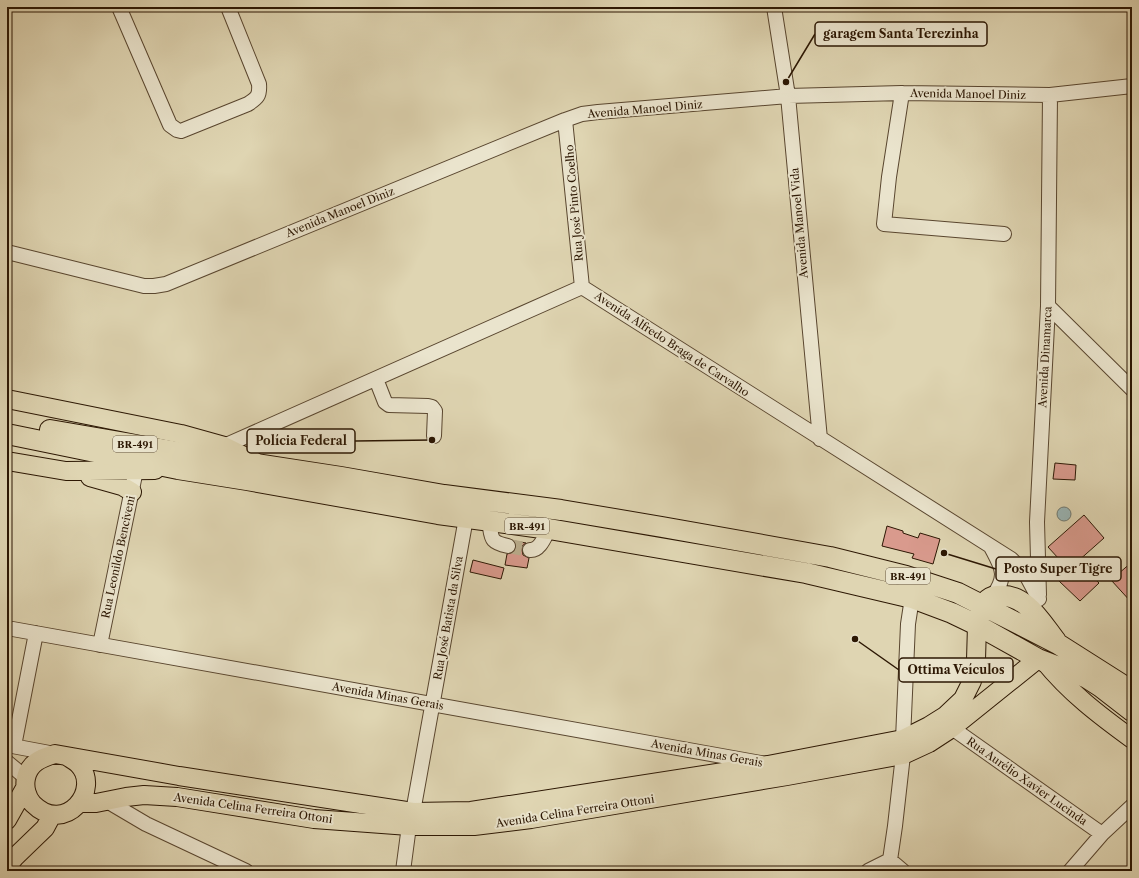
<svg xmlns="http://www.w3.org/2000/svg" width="1139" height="878" viewBox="0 0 1139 878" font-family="'Libre Caslon Text',serif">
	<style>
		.water { fill: #99b6b7; stroke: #6d766f }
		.building { fill: #d99a8d; stroke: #2c1703 }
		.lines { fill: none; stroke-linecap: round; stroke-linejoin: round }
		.minor-tunnel { stroke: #bbaf8f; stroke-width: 14; stroke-dasharray: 14 7; stroke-linecap: butt }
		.minor-casing { stroke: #59462f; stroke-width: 16 }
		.major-casing { stroke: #2c1703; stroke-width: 20 }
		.highway-casing { stroke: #2c1703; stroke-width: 22 }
		.minor { stroke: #eae4cd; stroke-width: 14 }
		.major { stroke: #dfd5b2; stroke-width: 18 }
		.highway { stroke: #dfd5b2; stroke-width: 20 }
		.labels { text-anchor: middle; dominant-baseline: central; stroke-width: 4; stroke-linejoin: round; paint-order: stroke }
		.shield { fill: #eae4cd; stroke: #655440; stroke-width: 1 }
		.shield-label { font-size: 10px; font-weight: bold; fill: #2c1703 }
		.street-label { font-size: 11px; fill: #2c1703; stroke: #eae4cd }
		.leader { fill: none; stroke: #2c1703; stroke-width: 1.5 }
		.callout-dot { fill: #2c1703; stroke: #eae4cd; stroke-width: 1.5 }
		.callout { fill: #eae4cd; stroke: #2c1703; stroke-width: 1.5 }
		.callout-label { font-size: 12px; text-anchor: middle; font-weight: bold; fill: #2c1703 }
	</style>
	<rect width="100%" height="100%" fill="#dfd5b2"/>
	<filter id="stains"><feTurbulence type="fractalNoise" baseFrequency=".005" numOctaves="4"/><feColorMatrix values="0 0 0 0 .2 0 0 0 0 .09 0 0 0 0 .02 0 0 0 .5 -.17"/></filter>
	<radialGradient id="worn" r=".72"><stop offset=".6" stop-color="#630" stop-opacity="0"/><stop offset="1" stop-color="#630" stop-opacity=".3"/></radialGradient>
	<path class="water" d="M1057 514a7 7 0 1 1 14 0a7 7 0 1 1-14 0Z"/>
	<path class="building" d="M1055 463 1076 465 1075 480 1053 479Z
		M1084 515 1104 538 1077 562 1099 583 1080 601 1059 581 1070 571 1048 547Z
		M887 526 903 531V533L918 538 920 533 940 539 933 564 912 558 914 554 882 546Z
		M514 541 526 543 522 546V550L523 555 529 558 527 568 505 565 507 554 514 552 516 548V544Z
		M473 560 504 568 501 579 470 572Z
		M1132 562V603L1111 580Z"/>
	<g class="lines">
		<path class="minor-tunnel" d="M508 546 530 550"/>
		<defs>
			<path id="minor" d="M119 7 170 125 177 130 181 131 248 104C257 98 260 96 259 84L228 7
				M774 7 788 96 820 439
				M902 93 889 177 884 224 1004 234
				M565 120 582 287
				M7 252 144 286H154L166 284 565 120 582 114 598 112 788 96 902 93 1050 95 1132 86
				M1048 306 1132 389
				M376 379 385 402 389 405 428 406 432 407 435 411 434 436
				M224 446 582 287 1011 559 1025 573 1039 599
				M489 521C492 538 489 542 508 546
				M991 547C1002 568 1008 575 993 596
				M530 550C540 551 545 536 549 529
				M1039 595 1037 522 1048 306 1050 95
				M7 628 761 763
				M100 645 136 470
				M952 728 1102 834
				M903 739 908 624 912 598
				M7 745 55 754
				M14 746 36 633
				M7 762 26 778
				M107 801 146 824 246 871
				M413 812 466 518
				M890 860 903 871
				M403 871 409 826
				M868 871 890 860 895 826 903 755
				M1070 871 1102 834 1132 806"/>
			<path id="major" d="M7 399 181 434 224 446 254 461
				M7 461 66 471 155 470
				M90 477 122 486 132 492
				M1044 661C1070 693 1099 715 1132 739
				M68 757C71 759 75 761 78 764 103 789 65 836 33 804 27 798 24 787 26 778 29 763 41 758 55 754L179 776 413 812 471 811 768 765 903 739 929 726 945 716 963 699 972 681 976 660 977 625
				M79 803H96L126 797 144 795 177 797 314 819 409 826H474L531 819 787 776 903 755 929 743 952 728 1038 659
				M7 820 25 788
				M7 867 15 857 45 828 52 815"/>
			<path id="highway" d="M50 430 184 453 341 477 444 495 561 510 662 527 830 557 906 576 958 593 1058 644 1132 691
				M7 434 178 469 247 480 438 514 549 529 806 573 912 598 952 613 977 625 1038 659 1087 678 1101 687 1132 711
				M980 615C983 605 986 597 997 596 1025 592 1041 622 1056 641"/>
		</defs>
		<use href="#minor" class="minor-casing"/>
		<use href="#major" class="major-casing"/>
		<use href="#highway" class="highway-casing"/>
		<use href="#minor" class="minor"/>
		<use href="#major" class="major"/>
		<use href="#highway" class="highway"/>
	</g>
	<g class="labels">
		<g class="shield">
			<rect x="113" y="436" width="44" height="16" rx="3"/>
			<rect x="505" y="518" width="44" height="16" rx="3"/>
			<rect x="886" y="568" width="44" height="16" rx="3"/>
		</g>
		<g class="shield-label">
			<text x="135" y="444">BR-491</text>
			<text x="527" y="526">BR-491</text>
			<text x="908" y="576">BR-491</text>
		</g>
		<g class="street-label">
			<text transform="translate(968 94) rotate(1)">Avenida Manoel Diniz</text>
			<text transform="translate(645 109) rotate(-5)">Avenida Manoel Diniz</text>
			<text transform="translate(574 203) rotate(-95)">Rua José Pinto Coelho</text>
			<text transform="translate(340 212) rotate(-22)">Avenida Manoel Diniz</text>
			<text transform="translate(799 223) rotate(-95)">Avenida Manoel Vida</text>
			<text transform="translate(672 344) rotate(33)">Avenida Alfredo Braga de Carvalho</text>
			<text transform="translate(1045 357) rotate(-87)">Avenida Dinamarca</text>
			<text transform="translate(118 557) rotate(-78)">Rua Leonildo Benciveni</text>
			<text transform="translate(448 618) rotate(-80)">Rua José Batista da Silva</text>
			<text transform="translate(388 696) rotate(10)">Avenida Minas Gerais</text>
			<text transform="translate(707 753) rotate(10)">Avenida Minas Gerais</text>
			<text transform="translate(1027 781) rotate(35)">Rua Aurélio Xavier Lucinda</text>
			<text transform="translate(253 808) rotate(8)">Avenida Celina Ferreira Ottoni</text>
			<text transform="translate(575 811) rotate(-9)">Avenida Celina Ferreira Ottoni</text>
		</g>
	</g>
	<path class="leader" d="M786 82L815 34M432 440L355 441M944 553L996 569M855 639L899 670"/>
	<g class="callout-dot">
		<circle cx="786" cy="82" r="4"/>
		<circle cx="432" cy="440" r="4"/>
		<circle cx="944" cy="553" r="4"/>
		<circle cx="855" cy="639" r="4"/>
	</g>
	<g class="callout">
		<rect x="815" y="22" width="172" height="24" rx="4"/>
		<rect x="247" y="429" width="108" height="24" rx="4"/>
		<rect x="996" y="557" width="125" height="24" rx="4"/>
		<rect x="899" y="658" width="114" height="24" rx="4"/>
	</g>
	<g class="callout-label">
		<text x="901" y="38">garagem Santa Terezinha</text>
		<text x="301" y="445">Polícia Federal</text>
		<text x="1058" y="573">Posto Super Tigre</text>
		<text x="956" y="674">Ottima Veículos</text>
	</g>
	<rect width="1139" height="878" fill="none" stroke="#dfd5b2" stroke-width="24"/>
	<rect x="8" y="8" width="1123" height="862" fill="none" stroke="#2c1703" stroke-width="2"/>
	<rect x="12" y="12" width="1115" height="854" fill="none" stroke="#2c1703"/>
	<rect width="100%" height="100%" filter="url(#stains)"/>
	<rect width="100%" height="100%" fill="url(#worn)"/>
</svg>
